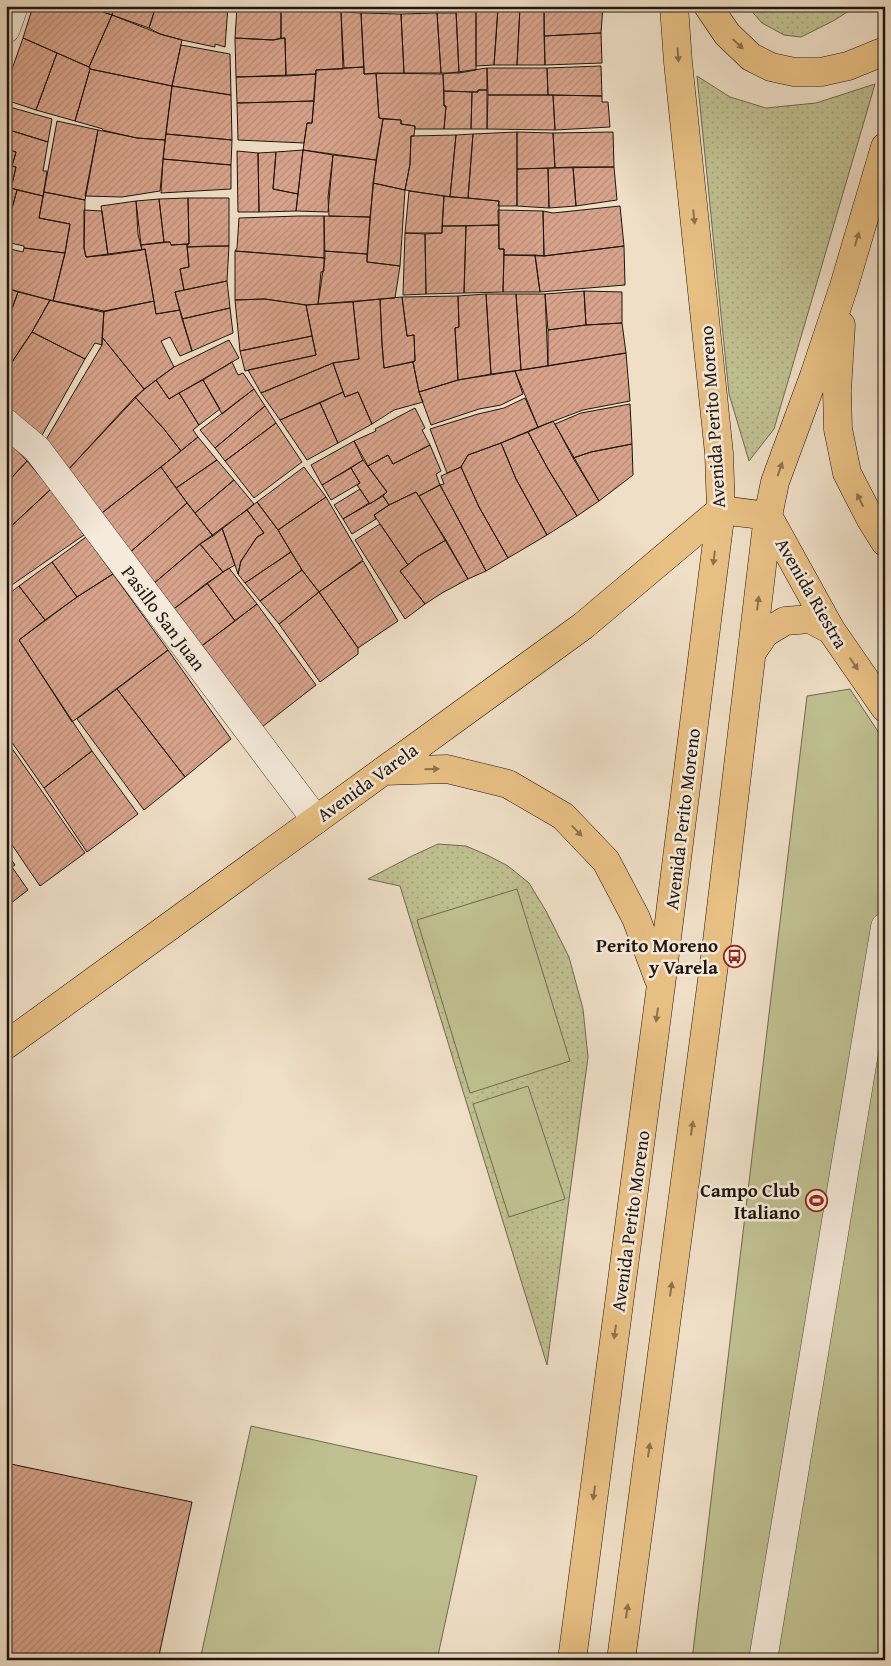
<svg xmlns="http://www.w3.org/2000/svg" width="891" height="1666" viewBox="0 0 891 1666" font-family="'Gentium Book Plus',serif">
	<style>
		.grass { fill: url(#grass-dots); stroke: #6f6a4f }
		.pitch { fill: #c0c091; stroke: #6f6a4f }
		.building { fill: url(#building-hatch); stroke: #1e150d }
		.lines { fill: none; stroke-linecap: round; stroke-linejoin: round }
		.minor-casing { stroke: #52483c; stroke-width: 29 }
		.major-casing { stroke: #1e150d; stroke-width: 29 }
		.minor { stroke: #f5eadb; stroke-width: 28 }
		.major { stroke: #e8c084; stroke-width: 28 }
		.oneway { fill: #8d734e }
		.labels { text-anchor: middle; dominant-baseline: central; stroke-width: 5; stroke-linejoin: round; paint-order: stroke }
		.street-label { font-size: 19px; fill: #1e150d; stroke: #f5eadb }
		.poi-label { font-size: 19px; font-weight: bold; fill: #1e150d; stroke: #f5eadb; text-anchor: end }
	</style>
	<defs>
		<pattern id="grass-dots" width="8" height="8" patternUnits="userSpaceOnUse" patternTransform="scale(1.25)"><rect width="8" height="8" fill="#c0c091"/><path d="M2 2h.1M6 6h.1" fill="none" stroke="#a5a47c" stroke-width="1.8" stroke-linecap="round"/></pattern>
		<pattern id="building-hatch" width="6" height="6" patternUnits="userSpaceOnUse" patternTransform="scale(1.25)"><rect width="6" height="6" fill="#d8a38b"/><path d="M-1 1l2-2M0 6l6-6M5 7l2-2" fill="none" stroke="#b98b77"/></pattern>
	</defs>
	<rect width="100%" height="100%" fill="#efdfc7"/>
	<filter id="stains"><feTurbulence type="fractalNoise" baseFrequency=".004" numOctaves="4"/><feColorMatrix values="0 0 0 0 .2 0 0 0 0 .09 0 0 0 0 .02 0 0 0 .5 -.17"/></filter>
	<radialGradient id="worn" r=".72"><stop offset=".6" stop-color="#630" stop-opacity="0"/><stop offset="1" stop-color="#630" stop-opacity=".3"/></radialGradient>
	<path class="grass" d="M747 6H857L833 21 801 37 784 35 762 23Z
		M697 76 730 97 766 108 816 103 875 84 774 429 749 461 729 394Z
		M438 844 466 846 487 855 508 866 529 883 546 911 569 957 583 1009 588 1057 547 1365 400 886 368 879 412 856Z"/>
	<path class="pitch" d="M850 689 885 742V1660H692L807 696Z
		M517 889 570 1061 470 1093 417 920Z
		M528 1086 565 1199 509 1217 473 1104Z
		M251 1426 477 1476 437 1660H200Z"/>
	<path class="building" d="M33 6H85L112 15 89 67 23 38Z
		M85 6H114L112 15Z
		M114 6H156L149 28 112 15Z
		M156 6H228L225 47 215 44V47L182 40 160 34 149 28Z
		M237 6 281 7V38L273 40 235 38Z
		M361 6H391V9L361 7Z
		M391 6H412V10L391 9Z
		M412 6H453V9L418 11 412 10Z
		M453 6H503V7L456 9H453Z
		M570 6H603L601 33 544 36V8Z
		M281 7 341 12 343 69 316 70V74L286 76 285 38H281Z
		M520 7 544 8 545 65H517Z
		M520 7 517 65H494L498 8Z
		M476 8V70L459 73 456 9Z
		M476 8H498L494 65 476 66Z
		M341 12 361 13 364 67 344 68Z
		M361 13 401 14 404 73 364 74Z
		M437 13 441 73H404L401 14Z
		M437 13H456L459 73H441Z
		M112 15 160 34 182 40 172 86 90 69 89 67Z
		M601 33 602 63 545 65 544 36Z
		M23 38 57 53 36 110 6 100V86Z
		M235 38 273 40 285 38 286 76 236 77Z
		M181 45 230 54 231 95 172 86Z
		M57 53 89 67 90 69 75 121 36 110Z
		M601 66 602 96 548 95 547 68Z
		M364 67V74L376 73 379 118 383 119 376 160 303 150 307 123H312L316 70Z
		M487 68H547L548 95H488Z
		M487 68V90H478V92L444 91 443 74Z
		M90 69 172 86 165 140 137 138 102 130 103 129 75 121Z
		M376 73 443 74 444 106H446L444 129H415V126L401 124V120L379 118Z
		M316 74 314 101 237 103 236 77Z
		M172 86 231 95 232 140 166 134Z
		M478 90H487V129H471L472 92H478Z
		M444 91 472 92 471 129H444L446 106H444Z
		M488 95H553L555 130 487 129Z
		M553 95 602 96V102H608L610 127 555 130Z
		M314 101 312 123H307L304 143 238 140 237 103Z
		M6 106 52 119 48 142 6 129Z
		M383 119 401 120V124L415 126 414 136H411L410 164 405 190 373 183Z
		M57 121 98 130 85 200 44 192Z
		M6 129 48 142 43 171H47L43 196 11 188 16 167 12 166 16 152 6 149Z
		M98 130 137 138 165 140 160 191 122 197 85 196Z
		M517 132V206H498L499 201 468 198 473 134Z
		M517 132 553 133 555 168 517 169Z
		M613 132 614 167 555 168 553 133Z
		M166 134 232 140 231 165 163 159Z
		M473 134 468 198 450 197 456 135Z
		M456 135 450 197 405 190 410 164 411 136Z
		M6 149 16 152 12 166 16 167 11 188 17 190 12 208 6 206Z
		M303 150 333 155 328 212 296 211Z
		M303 150 298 194 273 189 276 152Z
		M237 151 258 153 259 212H238Z
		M276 152 273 189 298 194 296 211 259 212 258 153Z
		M333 155 376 160 370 217 329 216 328 197Z
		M163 159 231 165V189L161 193Z
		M573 167H614L617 200 576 206Z
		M573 167 576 206 549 208 548 168Z
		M548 168 549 208 517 206V169Z
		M373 183 405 190 400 266 367 262Z
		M17 190 43 196 39 218 70 224 65 253 24 248V246L6 242V231Z
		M409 191 444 196 442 233H405Z
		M44 192 85 200 84 248 86 257 145 249 154 301 103 312 53 301 65 253 70 224 39 218Z
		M444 196 499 201V225L442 226Z
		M188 198H229V246L187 247V244H189Z
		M188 198 189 244 171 245 170 242H164L159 199Z
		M159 199 164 242 141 245 136 201Z
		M136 201 138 234 142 250 108 255 101 206Z
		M620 206 624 246 544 256 543 211 553 213Z
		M84 210 102 211 108 255 86 257 84 248Z
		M498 210 543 211 544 256 504 255V249H499Z
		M6 212 11 214 6 231Z
		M299 216H324L325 258 235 251 237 248 239 218Z
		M324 216 370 217 367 254 324 251Z
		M499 225V249H504L503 292 464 293 466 226Z
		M442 226H466L464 293 426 294 425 234 442 233Z
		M405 233 425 234 426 294 403 295Z
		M170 242 171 245 187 244 189 267 180 269 184 290 175 292 180 310 156 314 145 249 142 250 141 245Z
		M206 246H229L227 281 184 290 180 269 189 267 187 247Z
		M624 246 625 285 540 292 535 255 544 256Z
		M6 248 23 252 24 248 65 253 53 301 6 288Z
		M235 251 325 258 318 304 306 305 265 299 235 300Z
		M324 251 367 254V262L400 266 395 298 318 304 321 272 324 271Z
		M504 255H535L540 292H503Z
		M227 281 230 308 182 319 175 292Z
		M6 288 18 292 6 326Z
		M584 291 622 292V323L586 325Z
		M584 291 586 325 548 330 545 294Z
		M18 292 50 300 32 332 6 371V326Z
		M486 294H516L521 370 491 374Z
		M486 294 491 374 458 380 455 328 459 327 458 296Z
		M516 294H545L548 366 521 370Z
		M458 296 459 327 455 328 458 380 419 392 413 362 415 361 414 335 407 336 402 297Z
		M402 297 407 336 414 335 415 361 384 368 382 344 380 299Z
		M265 299 306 305 312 336 240 351 235 300Z
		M380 299 382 344 384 368 413 362 419 392 423 402 394 410 372 424 358 392 345 397 333 363 359 359 353 302Z
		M50 300 104 311 102 345 95 343 85 359 32 332Z
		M154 301 156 314 180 310 192 351 180 356 170 337 161 341 174 367 144 389 102 337 104 311Z
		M353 302 359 359 333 363 261 393 248 370 316 355 306 305Z
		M230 308 233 333 192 351 182 319Z
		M622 323 626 353 548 366V330L586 325Z
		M32 332 85 359 41 437 6 407V371Z
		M312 336 316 355 245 371 240 351Z
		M102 337 144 389 66 472 44 443 102 345Z
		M229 340 239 358 169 399 156 380 174 367Z
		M626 353 630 401 583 410 538 427 515 371Z
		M232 362 238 375 243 373 254 389 222 414 203 380Z
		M333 363 343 392 280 420 261 393Z
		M515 371 523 394 501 405 479 409 431 425 419 392 458 380Z
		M156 380 169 399 179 393 199 425 193 430 198 437 181 451 164 429 135 397Z
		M203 380 220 409 199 425 179 393Z
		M254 389 265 406 215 448 200 430Z
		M343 392 345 397 358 392 372 424 338 443 320 403Z
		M135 397 164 429 181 451 98 516 66 472Z
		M525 398 538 427 501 443 468 455 461 467 447 473 430 429 478 414 504 408Z
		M320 403 338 443 307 460 280 420Z
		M630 404 632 444 591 452 573 458 555 424 581 413Z
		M265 406 276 423 225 461 215 448Z
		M415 408 425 428 422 430 430 445 393 464 388 455 368 466 354 441 376 431 375 429Z
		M553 421 599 501 577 516 548 469 528 432Z
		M276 423 302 462 254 498 225 461Z
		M528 432 548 469 577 516 547 535 516 479 501 443Z
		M198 437 217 460 176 488 161 467Z
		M6 438 27 461 6 484Z
		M354 441 363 460 322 485 311 465Z
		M501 443 516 479 547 535 508 558 479 507 461 467 468 455Z
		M632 444 633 475 599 501 573 458 591 452Z
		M430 445 441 471 436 474 440 485 419 496 416 492 389 505 383 496 387 492 368 466 388 455 393 464Z
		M217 460 234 480 195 513 176 488Z
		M363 460 387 492 370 504 357 485 360 483 351 468Z
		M27 461 51 489 6 531V484Z
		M161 467 187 503 128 554 98 516Z
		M304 467 326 497 278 530 257 502Z
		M461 467 479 507 508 558 486 571 440 485 444 484 441 476Z
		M351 468 360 483 331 500 322 485Z
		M234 480 254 504 213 536 195 513Z
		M440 485 486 571 468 579 419 496Z
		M51 489 84 535 6 589V531Z
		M360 489 369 503 343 519 334 505Z
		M416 492 446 540 417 557 408 565 374 515 389 505Z
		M383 496 389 505 374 515 376 519 352 534 343 519Z
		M326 497 363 560 319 592 302 570 278 530Z
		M257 502 278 530 291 552 245 583 238 574 241 561 257 537 264 533 247 510Z
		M187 503 213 536 200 544 152 585 128 554Z
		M247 510 264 533 257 537 241 561 238 574 222 528Z
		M380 524 408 565 400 571 425 604 405 619 355 540Z
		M222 528 235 565 223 572 200 544Z
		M86 537 113 574 77 597 52 562Z
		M446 540 468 579 442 593 425 604 400 571 417 557Z
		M200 544 223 572 171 611 152 585Z
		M291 552 302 570 260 601 245 583Z
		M363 561 398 621 358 648 319 592Z
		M52 562 77 597 45 620 19 586Z
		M229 568 257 604 235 621 207 583Z
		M302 570 319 592 279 624 260 601Z
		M113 574 168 650 72 722 19 640 77 597Z
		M207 583 235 621 199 648 171 611Z
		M19 586 45 620 19 640 92 751 44 788 6 734V596Z
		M319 592 358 648V654L320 682 279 624Z
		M257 604 316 685 262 727 199 648Z
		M168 650 231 739 185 777 117 689Z
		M117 689 185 777 144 810 77 719Z
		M6 734 12 742 9 744 85 853 40 886 6 836Z
		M92 751 138 814 87 852 44 788Z
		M6 852 15 865 12 867 28 890 6 907Z
		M6 1463 192 1502 158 1660H6Z"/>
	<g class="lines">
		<defs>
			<path id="minor" d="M6 29 14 6
				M6 423 37 449 316 820
				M763 1660 885 927"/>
			<path id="major" d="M708 6 727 34 751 57 771 67 794 72H821L848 66 885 51
				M841 325 837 391 838 429 847 473 870 518 885 542
				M721 510 768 516
				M768 516 831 630 885 708
				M752 652 765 633 785 621 810 619 831 630
				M383 771 447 769 508 784 563 816 606 861 636 918 659 980
				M6 1045 583 626 721 510
				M572 1660 661 985 721 510 719 453 678 62 674 6
				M621 1660 716 950 768 516 775 482 814 376 844 286 885 147"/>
		</defs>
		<use href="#minor" class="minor-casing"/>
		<use href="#major" class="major-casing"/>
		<use href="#minor" class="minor"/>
		<use href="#major" class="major"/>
	</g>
	<defs><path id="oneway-solid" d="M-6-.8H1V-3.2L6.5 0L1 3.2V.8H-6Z" transform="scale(1.25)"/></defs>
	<g class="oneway">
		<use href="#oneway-solid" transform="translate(738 44) rotate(43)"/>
		<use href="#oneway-solid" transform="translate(678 55) rotate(86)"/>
		<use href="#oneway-solid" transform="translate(694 217) rotate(84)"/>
		<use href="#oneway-solid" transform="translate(857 239) rotate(-73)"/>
		<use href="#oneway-solid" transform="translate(780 469) rotate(-71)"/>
		<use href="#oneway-solid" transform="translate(860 500) rotate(-116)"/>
		<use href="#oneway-solid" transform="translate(714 558) rotate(97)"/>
		<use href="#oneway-solid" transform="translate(758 603) rotate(-83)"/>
		<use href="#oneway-solid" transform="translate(854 664) rotate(56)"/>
		<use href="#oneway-solid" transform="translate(432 769) rotate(-2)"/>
		<use href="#oneway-solid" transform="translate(577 831) rotate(46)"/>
		<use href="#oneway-solid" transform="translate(657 1015) rotate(98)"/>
		<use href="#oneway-solid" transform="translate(692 1128) rotate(-82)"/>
		<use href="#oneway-solid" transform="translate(671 1289) rotate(-82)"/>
		<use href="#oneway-solid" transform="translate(615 1332) rotate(98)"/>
		<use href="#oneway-solid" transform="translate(649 1450) rotate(-82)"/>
		<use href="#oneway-solid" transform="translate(594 1493) rotate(98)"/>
		<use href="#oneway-solid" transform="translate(627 1611) rotate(-82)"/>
	</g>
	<defs>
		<symbol id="bus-ring" viewBox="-11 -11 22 22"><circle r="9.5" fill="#f5eadb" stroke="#8f2418" stroke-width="1.5"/><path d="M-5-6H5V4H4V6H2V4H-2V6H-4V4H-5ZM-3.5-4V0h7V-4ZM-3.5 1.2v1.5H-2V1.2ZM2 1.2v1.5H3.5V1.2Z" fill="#8f2418"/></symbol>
		<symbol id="stadium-ring" viewBox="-11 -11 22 22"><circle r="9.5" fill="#f5eadb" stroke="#8f2418" stroke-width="1.5"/><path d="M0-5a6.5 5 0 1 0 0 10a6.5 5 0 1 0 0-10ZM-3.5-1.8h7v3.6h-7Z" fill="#8f2418"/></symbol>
	</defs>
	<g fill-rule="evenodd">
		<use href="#bus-ring" x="722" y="944" width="25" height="25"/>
		<use href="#stadium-ring" x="804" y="1188" width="25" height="25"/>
	</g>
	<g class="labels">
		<g class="street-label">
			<text transform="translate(712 417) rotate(-94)">Avenida Perito Moreno</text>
			<text transform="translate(812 593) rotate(60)">Avenida Riestra</text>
			<text transform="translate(164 618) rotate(53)">Pasillo San Juan</text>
			<text transform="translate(367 782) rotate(-36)">Avenida Varela</text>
			<text transform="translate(682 819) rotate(-83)">Avenida Perito Moreno</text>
			<text transform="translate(630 1221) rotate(-82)">Avenida Perito Moreno</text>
		</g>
		<g class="poi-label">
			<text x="718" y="945">Perito Moreno<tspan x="718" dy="22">y Varela</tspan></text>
			<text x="800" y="1190">Campo Club<tspan x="800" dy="22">Italiano</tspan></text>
		</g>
	</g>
	<rect width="891" height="1666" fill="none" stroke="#efdfc7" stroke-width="25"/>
	<rect x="8" y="8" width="876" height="1651" fill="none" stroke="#1e150d" stroke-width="2.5"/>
	<rect x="12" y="12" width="866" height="1641" fill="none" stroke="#1e150d"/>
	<rect width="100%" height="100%" filter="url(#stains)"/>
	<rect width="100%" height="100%" fill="url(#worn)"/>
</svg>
